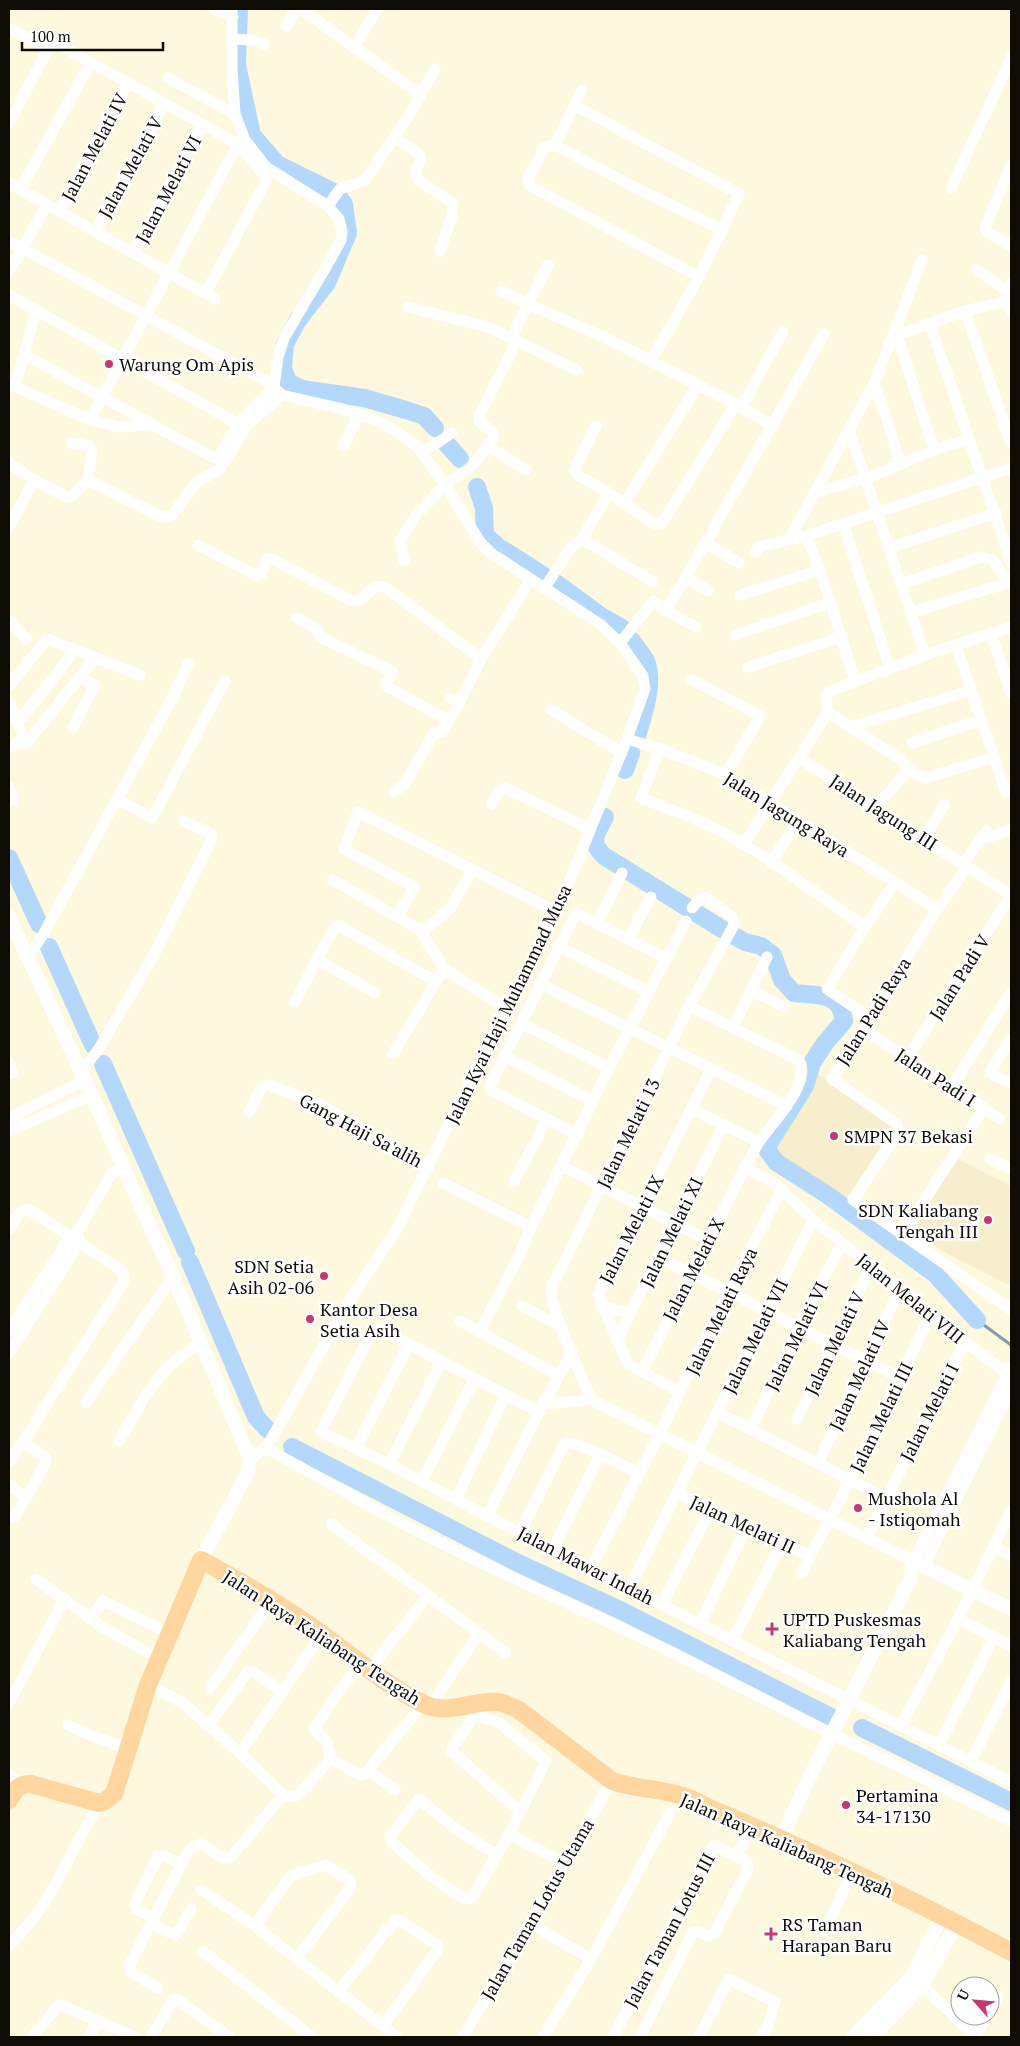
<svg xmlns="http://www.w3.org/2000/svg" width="1020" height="2046" viewBox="0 0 1020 2046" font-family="'PT Serif',serif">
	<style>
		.built { fill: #f7eecd }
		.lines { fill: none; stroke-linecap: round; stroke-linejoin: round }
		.stream { stroke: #829bb2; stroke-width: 3 }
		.river { stroke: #b4d8fc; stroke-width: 18 }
		.minor { stroke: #fff; stroke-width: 11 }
		.tertiary { stroke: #fff; stroke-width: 14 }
		.primary { stroke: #ffd5a0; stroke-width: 18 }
		.poi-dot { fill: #c33971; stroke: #fff; stroke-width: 2 }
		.labels { text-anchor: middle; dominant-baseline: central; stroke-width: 5; stroke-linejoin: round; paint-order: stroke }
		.street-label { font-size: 18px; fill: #0e0c05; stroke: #fff }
		.poi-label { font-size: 18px; fill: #0e0c05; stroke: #fff; text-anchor: start }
	</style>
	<rect width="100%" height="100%" fill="#fef8de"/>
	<path class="built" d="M818 1074 894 1127 846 1199 785 1159 775 1144Z
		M954 1157 1011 1186V1286L948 1254 912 1232Z"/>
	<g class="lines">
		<path class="stream" d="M977 1320 1011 1345"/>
		<path class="river" d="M239 9 237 65 252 135 277 164 336 193 344 204 348 233 327 283 298 320 285 344 283 368 288 382 302 389 364 398 406 410 424 416 435 428
			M446 443 460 459
			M477 487 484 508 485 535 497 546 543 575
			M556 583 601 616 622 628
			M632 641C637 648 643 655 646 661 655 684 643 714 637 737
			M625 770 631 753
			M605 817C597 833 588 841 604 856L722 929 745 942 761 946 773 955 782 980 794 993C817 996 840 991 844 1021L825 1043 812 1063 805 1086 766 1148 776 1162 829 1196 935 1274 977 1320
			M9 858 39 924
			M49 947 93 1045
			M103 1064 186 1251
			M190 1262 256 1417 268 1430
			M292 1447 518 1563 622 1611 835 1719
			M862 1728 1011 1802"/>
		<path class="minor" d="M215 9 233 17
			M301 9 421 95
			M286 26 297 9
			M9 28 48 49
			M232 39 250 40 264 44
			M354 48 377 9
			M168 78 235 114
			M582 90 555 145 644 192 723 230
			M574 105 739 194 699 277 651 360
			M9 123 48 49 58 44 238 144 265 176 266 181 206 292
			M395 138 419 154 421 158 416 172 418 180 453 203 452 215 440 251
			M555 145 545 147 529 176V185L699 277
			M1011 165 985 228 987 232 1011 246
			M9 183 215 299
			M951 188 1011 58
			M20 190 91 62
			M328 206 340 189 365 180 407 119 435 69
			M59 211 128 82
			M95 231 164 104
			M9 241 268 382 282 395 343 409 375 420 395 430 418 447 445 485 480 542 491 553 600 624 620 643 643 676 645 689 627 739 557 912 506 1008 398 1227 348 1303 270 1441 266 1448 250 1459
			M133 253 202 125
			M548 265 528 304 608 339 698 385 624 504
			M977 270 1008 292
			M9 271 47 205
			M1011 283 1007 301 1011 312
			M501 291 528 304 511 338
			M9 295 238 424
			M965 311 1011 443
			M930 324 1011 562
			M895 331 897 335 965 311 1007 301
			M517 341 577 370
			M25 355 214 458 221 453 238 424 274 387 278 357 284 338 329 262 341 240 342 232 339 219 328 206 266 167 245 140 235 114 232 69V9
			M9 384 90 420 238 144
			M874 384 887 419 900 465
			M698 385 736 404
			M15 387 36 312
			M741 407 783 332
			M90 420 119 427 152 425
			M596 426 574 470 579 476 609 493
			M849 430 925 655
			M72 443 89 446 92 450 88 480
			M344 446 358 414
			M488 446 526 470
			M934 450 969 439
			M422 453 452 433
			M9 463 34 480 67 497 73 495 88 480 162 517H168L173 514 196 483 219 469 223 464 247 425 282 395
			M865 479 934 450 897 335
			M815 493 865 478
			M843 523 890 669
			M9 527 34 480
			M806 536 820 570 855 681
			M790 538 874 384 922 260
			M582 539 653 582
			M706 543 739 563
			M198 545 257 576 261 574 267 559 270 558 352 601 361 599 376 586 385 587 481 659
			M889 548 996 513
			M756 552 758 547 806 536 1011 468
			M404 561 400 541 416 515 445 485 471 467 488 446 494 435 493 432 479 422V416L517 341 488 327 408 307
			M686 577 708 591
			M901 584 981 557 993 560 1008 583
			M544 589 570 548 582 539 609 493 655 524 662 523 736 404 773 426
			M740 595 820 570
			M912 612 1011 582
			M297 618 317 629 320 636 324 639 393 672 386 683 388 687 442 717 449 720 459 703
			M9 620 26 639
			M696 627 665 610 686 577 824 334
			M991 633 1011 693
			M735 635 830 603
			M620 643 653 601 665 610
			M956 645 1006 792H1011
			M748 667 842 637
			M692 680 759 715V719L725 774
			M9 686 47 639 140 675
			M450 698 459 703 481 659 530 580
			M9 701 26 744 95 658
			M550 709 622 753
			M828 712 826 697 828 692 925 655 1011 627
			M828 712 900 759 908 767 905 774 877 806
			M18 723 75 650
			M73 727 95 685 80 677
			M850 727 972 690
			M627 739 660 749 725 774 937 909
			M912 743 981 720
			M9 748 24 739
			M660 749 641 798C668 808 696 818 722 832 772 859 818 895 865 927L827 989 870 1018
			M799 758 1011 895
			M908 767 917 775 926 778 994 757
			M9 787 14 801
			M394 792 405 783 434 733 442 732 449 720
			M117 799 152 818 225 681
			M492 804 498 792 505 788 590 829
			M924 838 944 805
			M981 839 1011 830
			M744 844 828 712
			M771 863 798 820
			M963 865 987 830
			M967 868 937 909 832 1079 897 1124 898 1132 853 1200 1011 1310
			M333 880 422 931 426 929 451 907 472 870
			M397 917 414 887 344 849 358 812 557 912
			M597 924 622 873
			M865 927 895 883
			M420 931 445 969
			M628 939 651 897
			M558 946 649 992
			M28 957 44 933 175 693 188 664
			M540 984 787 1106
			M751 990 784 1007
			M375 993 317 959 336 926H340L436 982
			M295 1002 317 959
			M521 1023 609 1068
			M733 1028 767 957
			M863 1029 984 1108 903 1234
			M1011 1039 991 1069V1074L1011 1083
			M393 1054 444 969 506 1008
			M504 1056 593 1101
			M907 1059 1011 895
			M9 1063 13 1073
			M81 1072 98 1050 154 955 211 841 212 836 208 832 183 821
			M952 1087 1011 992
			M984 1108 1000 1119
			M691 1109 759 1142
			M249 1112 262 1087 268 1085 318 1103 429 1167
			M9 1118 85 1080
			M9 1131 92 1095
			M578 1135 491 1090 490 1086 576 913 666 958
			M990 1159 1011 1169
			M562 1166 708 1240
			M745 1167 776 1184 813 1220 900 1288 965 1342 1011 1376
			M514 1181 547 1119
			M443 1183 531 1227 609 1068 686 921
			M813 1220 677 1493 810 1556 833 1514 931 1314
			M9 1229 20 1212 28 1209 121 1270 124 1276 123 1283 23 1442 9 1462
			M658 1258C740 1295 818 1340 900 1377
			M522 1306 562 1327
			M602 1307 630 1313
			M460 1321 559 1376
			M9 1331 70 1237 78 1231 112 1173 124 1169
			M479 1332 516 1262 531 1227
			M617 1340 724 1124
			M9 1353 79 1244V1238
			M642 1372 745 1167C750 1159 754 1150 759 1142 771 1124 813 1083 799 1060L689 1006
			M680 1392 628 1364 598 1295 711 1069
			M592 1400C582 1377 550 1310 551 1289L689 1006 734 925 732 917 705 897 701 898 692 908
			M592 1400 913 1561 1011 1367
			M86 1402 173 1276
			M543 1404 572 1352
			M539 1412 380 1329H376L371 1333 321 1432 389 1464 487 1516 1011 1782
			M718 1413 886 1498
			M797 1419 871 1266
			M751 1429 799 1326 842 1243
			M119 1441 145 1396 167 1368 200 1342
			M266 1448 399 1522 479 1562 670 1651 832 1734 1011 1821
			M356 1448 409 1344
			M818 1463 900 1288
			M389 1464 442 1361
			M422 1481 475 1378
			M9 1484 26 1498 46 1462V1458L23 1442
			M456 1499 506 1394
			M487 1516 543 1404 592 1400
			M14 1518 26 1498
			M331 1524 506 1653
			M520 1532 565 1443C579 1441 624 1466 638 1473
			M867 1537 965 1342
			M994 1547 1011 1556
			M553 1549 600 1455
			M924 1566 1011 1389
			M591 1568 660 1433 729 1290 782 1189
			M802 1573 810 1556
			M36 1579 102 1627 158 1658
			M630 1587 677 1493
			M662 1604 711 1508
			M90 1619 103 1601 169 1633
			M958 1619 1011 1646
			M700 1624 746 1528
			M732 1641 782 1543
			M369 1670 428 1595
			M148 1685 183 1703 240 1753 283 1795 291 1797 298 1795 331 1759 327 1742 314 1729 340 1689 361 1664
			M210 1688 272 1600
			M9 1703 65 1599
			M430 1706 479 1633
			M68 1725 87 1734 129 1749
			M208 1725 248 1671 253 1672 282 1691
			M900 1727 958 1619 1011 1511
			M939 1745 994 1637
			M240 1753 322 1634
			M331 1759 360 1775 365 1774 423 1704
			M971 1761 1011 1682
			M368 1770 395 1790
			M9 1775 24 1784
			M509 1834 564 1863
			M497 1855 456 1829 419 1799 390 1836 391 1841C402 1851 459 1905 472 1898L509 1834 546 1761 498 1722 475 1715 453 1747 452 1752 520 1811
			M737 1856 751 1826
			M201 1890 255 1926 397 2037
			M153 1917 137 1910 135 1904 158 1856H164L181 1864
			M529 1923 591 1959
			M150 1924 176 1935 191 1909
			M255 1926 288 1879 291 1876 326 1865 351 1881 350 1889 296 1959
			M825 1932 852 1872
			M9 1946 35 1917 50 1894 99 1803
			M204 1952 312 2037
			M917 1981 976 2037
			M158 1988 132 1973 130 1970V1964L187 1853C207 1829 212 1864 231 1857L283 1795
			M338 1992 395 1920H399L437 1945 438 1949 383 2026
			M177 1999 229 2037
			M990 2013 998 1996
			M975 2036 988 2016
			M32 2037 58 2006 61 2005 135 2037
			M89 2037 98 2021
			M151 2037 173 2000
			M463 2037 612 1781
			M543 2037 591 1959 670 1813
			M613 2037 713 1847 715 1846 746 1861 748 1868 714 1934 708 1936 697 1931 693 1932 640 2037
			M699 2037 729 1979 775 2002 768 2026 760 2037"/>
		<path class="tertiary" d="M9 917 85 1080 124 1169 173 1276 250 1459 247 1474 201 1560
			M782 1838 808 1780 910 1580 913 1561 1011 1609
			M853 2037 912 1976 942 1916
			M872 2037 922 1985 957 1923"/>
		<path class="primary" d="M9 1800C15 1790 18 1784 31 1784L99 1803 105 1801 114 1794 148 1685 201 1560C243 1583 284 1606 322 1634 356 1658 387 1687 426 1705 448 1715 474 1700 498 1702 505 1703 513 1707 519 1710L612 1781C637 1790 664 1788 689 1798 701 1803 712 1810 724 1814 821 1856 918 1902 1011 1952"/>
	</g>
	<g class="poi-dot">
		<circle cx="109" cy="364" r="5"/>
		<circle cx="834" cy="1136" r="5"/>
		<circle cx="988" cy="1220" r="5"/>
		<circle cx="324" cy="1276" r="5"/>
		<circle cx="310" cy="1319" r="5"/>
		<circle cx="858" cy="1508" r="5"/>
		<path d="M769.5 1621.5h5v5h5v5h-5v5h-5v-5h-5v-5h5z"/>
		<circle cx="846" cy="1805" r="5"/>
		<path d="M768.5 1926.5h5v5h5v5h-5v5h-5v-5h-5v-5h5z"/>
	</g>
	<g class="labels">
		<g class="street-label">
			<text transform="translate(94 147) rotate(-62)">Jalan Melati IV</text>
			<text transform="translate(130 167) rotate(-61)">Jalan Melati V</text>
			<text transform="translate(168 189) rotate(-62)">Jalan Melati VI</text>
			<text transform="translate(884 812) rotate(33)">Jalan Jagung III</text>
			<text transform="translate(787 814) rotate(32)">Jalan Jagung Raya</text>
			<text transform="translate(959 977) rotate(-58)">Jalan Padi V</text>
			<text transform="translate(508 1004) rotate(-64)">Jalan Kyai Haji Muhammad Musa</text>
			<text transform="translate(873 1011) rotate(-58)">Jalan Padi Raya</text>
			<text transform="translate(936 1077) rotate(33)">Jalan Padi I</text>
			<text transform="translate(361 1130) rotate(28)">Gang Haji Sa'alih</text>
			<text transform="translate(628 1133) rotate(-64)">Jalan Melati 13</text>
			<text transform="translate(631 1229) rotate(-63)">Jalan Melati IX</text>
			<text transform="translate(671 1232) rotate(-64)">Jalan Melati XI</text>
			<text transform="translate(693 1269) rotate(-63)">Jalan Melati X</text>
			<text transform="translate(911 1298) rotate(39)">Jalan Melati VIII</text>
			<text transform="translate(721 1311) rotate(-64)">Jalan Melati Raya</text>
			<text transform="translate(755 1336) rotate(-64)">Jalan Melati VII</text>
			<text transform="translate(796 1336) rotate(-64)">Jalan Melati VI</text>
			<text transform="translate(834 1343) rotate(-64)">Jalan Melati V</text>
			<text transform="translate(859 1375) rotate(-65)">Jalan Melati IV</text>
			<text transform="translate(929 1412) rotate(-63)">Jalan Melati I</text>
			<text transform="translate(881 1417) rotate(-64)">Jalan Melati III</text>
			<text transform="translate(743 1524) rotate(25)">Jalan Melati II</text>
			<text transform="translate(586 1565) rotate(27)">Jalan Mawar Indah</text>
			<text transform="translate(322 1637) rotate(33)">Jalan Raya Kaliabang Tengah</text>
			<text transform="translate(787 1845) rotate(24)">Jalan Raya Kaliabang Tengah</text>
			<text transform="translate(537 1909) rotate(-60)">Jalan Taman Lotus Utama</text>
			<text transform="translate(669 1930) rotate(-62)">Jalan Taman Lotus III</text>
		</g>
		<g class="poi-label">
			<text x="119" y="364">Warung Om Apis</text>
			<text x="844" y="1136">SMPN 37 Bekasi</text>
			<text x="978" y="1210" text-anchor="end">SDN Kaliabang<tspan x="978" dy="21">Tengah III</tspan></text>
			<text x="314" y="1266" text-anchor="end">SDN Setia<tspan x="314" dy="21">Asih 02-06</tspan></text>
			<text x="320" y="1309">Kantor Desa<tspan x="320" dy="21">Setia Asih</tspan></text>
			<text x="868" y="1498">Mushola Al<tspan x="868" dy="21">- Istiqomah</tspan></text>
			<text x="783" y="1619">UPTD Puskesmas<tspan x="783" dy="21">Kaliabang Tengah</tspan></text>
			<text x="856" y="1795">Pertamina<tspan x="856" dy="21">34-17130</tspan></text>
			<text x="782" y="1924">RS Taman<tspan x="782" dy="21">Harapan Baru</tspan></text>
		</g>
	</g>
	<rect width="1020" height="2046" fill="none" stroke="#0e0c05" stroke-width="20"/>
	<g transform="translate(975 2001) rotate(297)"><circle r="24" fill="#ffffff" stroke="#9f9e9b"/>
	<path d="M0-4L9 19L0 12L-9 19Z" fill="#c33971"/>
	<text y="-8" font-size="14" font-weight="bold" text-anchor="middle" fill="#0e0c05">U</text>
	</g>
	<path d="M22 42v8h141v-8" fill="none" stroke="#0e0c05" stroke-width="2.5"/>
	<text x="30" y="42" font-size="15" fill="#0e0c05" stroke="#ffffff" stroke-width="4" paint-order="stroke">100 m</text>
</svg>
